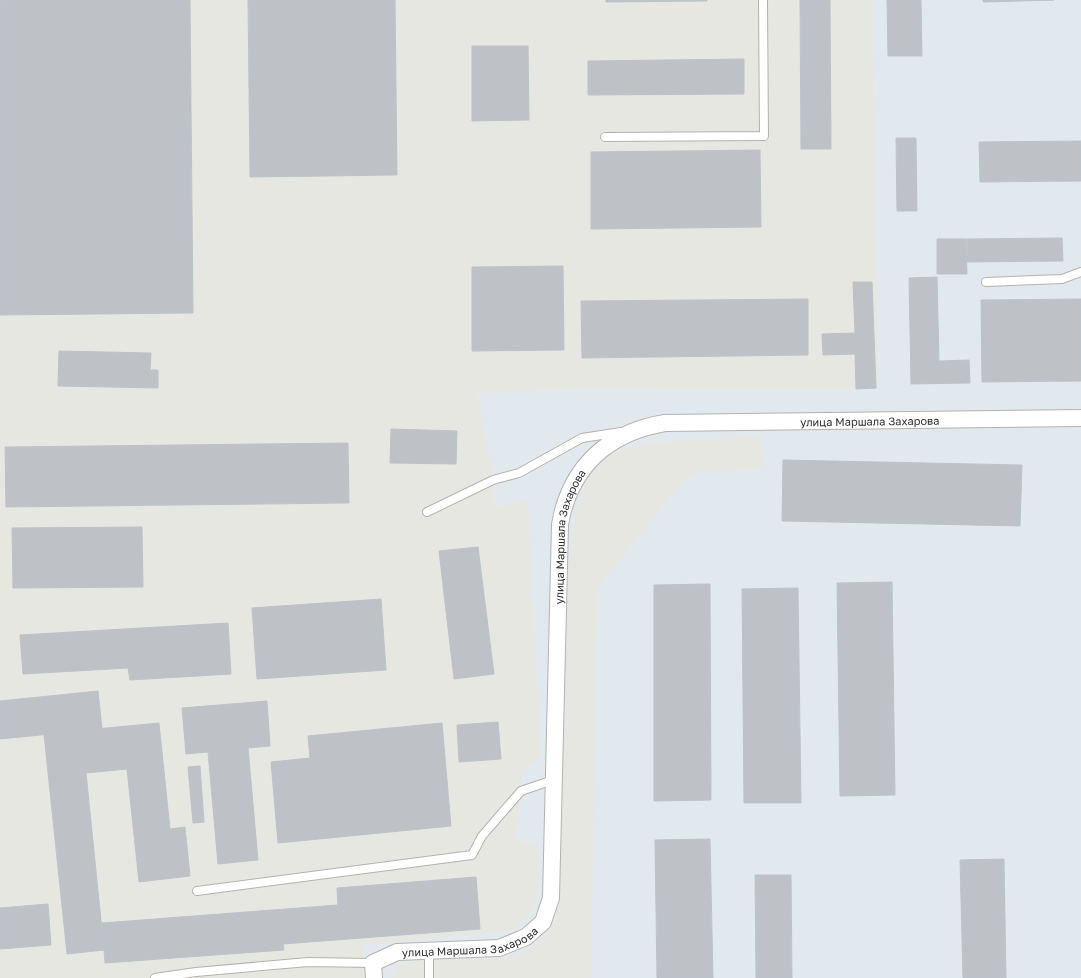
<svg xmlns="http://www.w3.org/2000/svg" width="1081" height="978" viewBox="0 0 1081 978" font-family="'Golos Text',sans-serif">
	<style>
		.industrial { fill: #e7e7e1 }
		.building { fill: #bec2c7; stroke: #bbc3ca }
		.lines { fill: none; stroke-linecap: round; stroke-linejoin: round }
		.service-casing { stroke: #b5b2ab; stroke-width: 10 }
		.minor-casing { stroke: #b5b2ab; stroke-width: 18 }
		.service { stroke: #fff; stroke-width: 8 }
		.minor { stroke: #fff; stroke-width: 16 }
		.labels { text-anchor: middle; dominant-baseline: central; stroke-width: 4; stroke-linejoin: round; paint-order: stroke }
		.street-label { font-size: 11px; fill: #2e2e2e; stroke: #fff }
	</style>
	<rect width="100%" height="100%" fill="#e2e9ee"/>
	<path class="industrial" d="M0 0H873L878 388 573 389 477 393 491 466 495 508 528 500 541 756 520 773 522 798 516 839 539 849 537 903 514 930 362 945 365 978H0Z
		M760 436 763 469 699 472 683 481 598 587 591 978H392L397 966 418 960 515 958 547 935 558 911 565 640 569 566 576 512 587 477 614 453 647 443Z"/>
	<path class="building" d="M0 0H190L193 313 0 315Z
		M248 0H395L397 175 250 177Z
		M606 0H707V1L606 2Z
		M800 0H830L831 149H801Z
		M887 0H921L922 56H888Z
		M983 0H1054L983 2Z
		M472 46H528L529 120 472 121Z
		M744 59V94L588 95V61Z
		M896 138H916L917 211H897Z
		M1081 141V181L980 182 979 142Z
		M760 150 761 227 591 229V152Z
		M1062 238 1063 261 967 262V239Z
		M937 239H966L967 274H937Z
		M563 266 564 350 472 351V267Z
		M937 277 939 361 969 360 970 383 911 384 909 278Z
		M853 282H872L876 388 856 389 855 354 823 355 822 334 855 333Z
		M808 299V355L582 358 581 301Z
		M1081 299V381L982 382 981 300Z
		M59 351 151 353 150 370H158V388L58 386Z
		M391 429 457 431 456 464 390 463Z
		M348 443 349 503 6 507 5 447Z
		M783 460 1022 465 1020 526 782 521Z
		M142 527 143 587 13 588 12 528Z
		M478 547 494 674 454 679 439 551Z
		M892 582 895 795 840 796 837 583Z
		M710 584 711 800 654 801V585Z
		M798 588 801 803H744L742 589Z
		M381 599 386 670 257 679 252 608Z
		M228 623 231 674 130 680 128 668 23 674 20 635Z
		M98 691 102 729 0 739V701Z
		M267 701 270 746 248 748 258 860 218 864 208 752 186 754 182 708Z
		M498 722 501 759 459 762 457 725Z
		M159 723 170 829 185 827 190 876 139 882 127 769 86 773 104 950 67 954 44 734Z
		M442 723 451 826 278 843 271 762 310 758 308 736Z
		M200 766 204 822 193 823 188 767Z
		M710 839 713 978H657L655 840Z
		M1004 859 1006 978H963L960 860Z
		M755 875H791L792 978H756Z
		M476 877 480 929 283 944 284 950 105 963 102 923 338 905 337 888Z
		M48 904 51 945 0 949V908Z"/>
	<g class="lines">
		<defs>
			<path id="service" d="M605 137 764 136 763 0
				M986 282 1062 279 1081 272
				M427 512 493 480 519 473 582 438 621 432
				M197 891 472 855 482 836 521 791 553 780
				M429 951V978
				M155 978 196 972 308 962 373 963"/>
			<g id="minor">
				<path id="s1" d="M374 978 373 963 397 952 499 948 526 937 543 922 551 898 560 525C561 519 562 513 564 507 579 458 616 431 665 423L1081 418"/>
			</g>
		</defs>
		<use href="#service" class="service-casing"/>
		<use href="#minor" class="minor-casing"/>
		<use href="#service" class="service"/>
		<use href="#minor" class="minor"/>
	</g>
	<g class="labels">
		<g class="street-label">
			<text stroke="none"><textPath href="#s1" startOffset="956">улица Маршала Захарова</textPath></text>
			<text stroke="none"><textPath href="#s1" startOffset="584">улица Маршала Захарова</textPath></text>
			<text stroke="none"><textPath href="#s1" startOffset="116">улица Маршала Захарова</textPath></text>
		</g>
	</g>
</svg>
